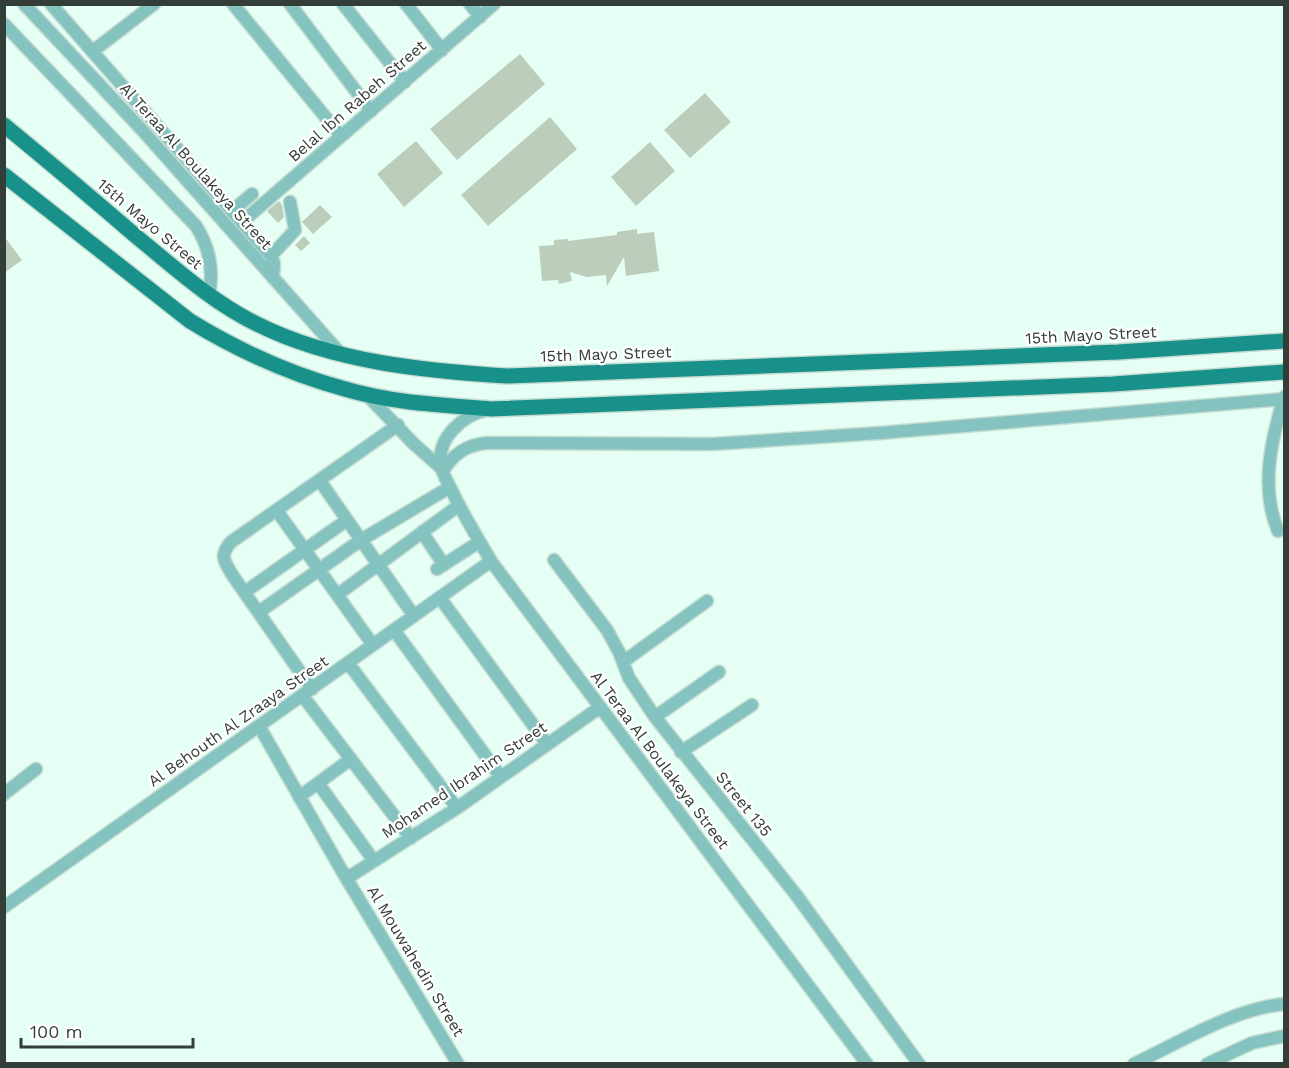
<svg xmlns="http://www.w3.org/2000/svg" width="1289" height="1068" viewBox="0 0 1289 1068" font-family="'Work Sans',sans-serif">
	<style>
		.building { fill: #bccdbc }
		.lines { fill: none; stroke-linecap: round; stroke-linejoin: round }
		.minor-casing { stroke: #c6dcd2; stroke-width: 15 }
		.major-casing { stroke: #c6dcd2; stroke-width: 18 }
		.path { stroke: #abc0b7; stroke-width: 2; stroke-dasharray: 3 4.5; stroke-linecap: butt }
		.minor { stroke: #84c3bf; stroke-width: 12 }
		.major { stroke: #18918b; stroke-width: 15 }
		.labels { text-anchor: middle; dominant-baseline: central; stroke-width: 4.5; stroke-linejoin: round; paint-order: stroke }
		.street-label { font-size: 16px; fill: #343e39; stroke: #fff }
	</style>
	<rect width="100%" height="100%" fill="#e6fff4"/>
	<path class="building" d="M520 54 545 84 457 160 430 129Z
		M705 93 731 122 690 158 664 130Z
		M550 117 577 149 488 226 461 195Z
		M416 141 443 173 404 207 377 174Z
		M650 142 675 171 636 206 611 177Z
		M279 201 282 205 284 217 278 223 267 211Z
		M320 205 332 217 313 234 302 222Z
		M637 229V234L654 232 659 271 626 276 624 257 607 286 606 275 587 277 570 272 572 281 559 284 558 280 542 281 539 246 554 245V240L568 239V241L617 235V232Z
		M4 236 22 260 4 273Z
		M304 236 310 243 301 251 295 245Z"/>
	<g class="lines">
		<defs>
			<path id="minor" d="M24 4 144 132 340 353
				M51 4 271 256 274 263 273 278
				M233 4 341 136
				M290 4 371 111
				M343 4 405 82
				M406 4 442 50
				M470 4 480 17
				M4 24 196 226C210 248 214 270 209 295
				M93 51 154 4
				M232 211 252 194
				M242 222 494 4
				M271 256 295 230 290 202
				M367 395 413 443 441 468
				M487 410C463 415 436 438 441 466 442 473 447 481 450 487 462 513 477 537 491 561L867 1064
				M443 471C453 454 466 445 486 443L713 444 880 433 1284 399
				M320 481 414 616
				M277 511 373 645
				M1278 531C1260 488 1271 441 1284 397
				M422 532 444 565
				M554 560 607 630 619 652 629 678 655 717 797 896 919 1064
				M437 569 479 542
				M245 592 347 520
				M337 595 458 506
				M440 598 547 744
				M259 612 361 540 450 487
				M394 630 501 777
				M623 662 707 601
				M348 663 457 808
				M312 689 233 576C224 561 219 556 231 542L398 425
				M302 695 411 838
				M655 717 719 672
				M259 726 342 871 458 1064
				M681 752 752 705
				M318 783 374 861
				M4 794 36 769
				M299 797 351 759
				M345 875H352L457 808 599 708
				M4 907 491 561
				M1134 1064C1180 1042 1233 1009 1284 1004
				M1207 1064 1252 1043 1284 1036"/>
			<path id="major" d="M4 125C49 162 93 199 137 237 176 269 213 303 259 325 334 362 425 371 507 376L1118 352 1284 341
				M4 175 190 321C239 351 290 374 345 389 392 403 442 405 491 409L1113 384 1284 372"/>
		</defs>
		<use href="#minor" class="minor-casing"/>
		<use href="#major" class="major-casing"/>
		<path class="path" d="M659 768 671 759"/>
		<use href="#minor" class="minor"/>
		<use href="#major" class="major"/>
	</g>
	<g class="labels">
		<g class="street-label">
			<text transform="translate(357 101) rotate(-41)">Belal Ibn Rabeh Street</text>
			<text transform="translate(196 166) rotate(48)">Al Teraa Al Boulakeya Street</text>
			<text transform="translate(150 224) rotate(40)">15th Mayo Street</text>
			<text transform="translate(1091 335) rotate(-3)">15th Mayo Street</text>
			<text transform="translate(606 354) rotate(-2)">15th Mayo Street</text>
			<text transform="translate(238 721) rotate(-35)">Al Behouth Al Zraaya Street</text>
			<text transform="translate(660 760) rotate(53)">Al Teraa Al Boulakeya Street</text>
			<text transform="translate(464 780) rotate(-34)">Mohamed Ibrahim Street</text>
			<text transform="translate(744 804) rotate(51)">Street 135</text>
			<text transform="translate(416 961) rotate(59)">Al Mouwahedin Street</text>
		</g>
	</g>
	<rect width="1289" height="1068" fill="none" stroke="#343e39" stroke-width="12"/>
	<path d="M21 1038v9h172v-9" fill="none" stroke="#343e39" stroke-width="3"/>
	<text x="30" y="1038" font-size="18" fill="#343e39" stroke="#ffffff" stroke-width="4.5" paint-order="stroke">100 m</text>
</svg>
